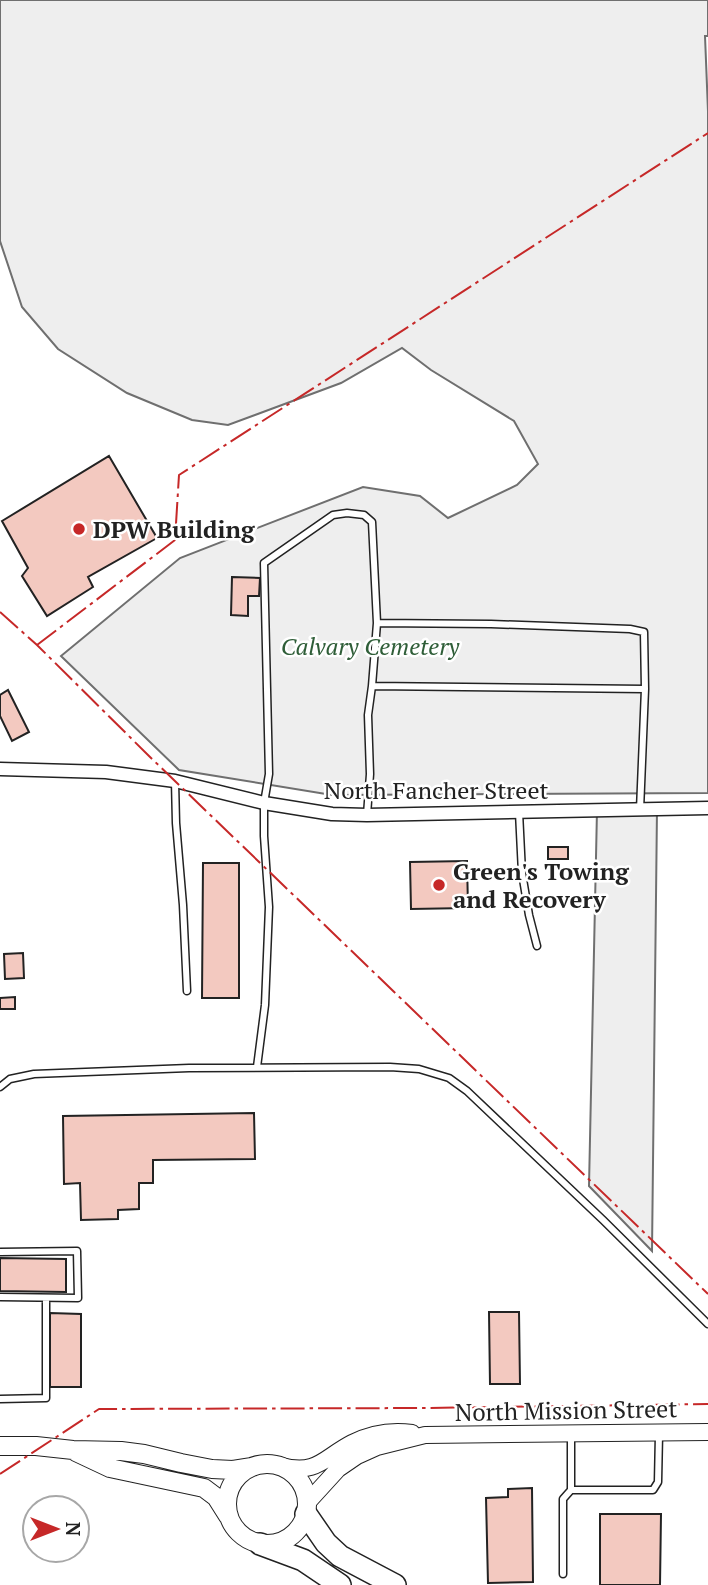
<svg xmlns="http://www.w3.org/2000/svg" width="708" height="1585" viewBox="0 0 708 1585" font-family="'PT Serif',serif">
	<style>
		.green { fill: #eee; stroke: #6f6f6f; stroke-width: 2 }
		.building { fill: #f3c9c0; stroke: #222; stroke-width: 2 }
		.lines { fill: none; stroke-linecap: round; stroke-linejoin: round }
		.service-casing { stroke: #222; stroke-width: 9 }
		.minor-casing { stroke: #222; stroke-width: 15 }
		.secondary-casing { stroke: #222; stroke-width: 18 }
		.primary-casing { stroke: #222; stroke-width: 20 }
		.motorway-casing { stroke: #222; stroke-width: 24 }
		.service { stroke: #fff; stroke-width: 6 }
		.minor { stroke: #fff; stroke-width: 12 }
		.secondary { stroke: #fff; stroke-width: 16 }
		.primary { stroke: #fff; stroke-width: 18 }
		.motorway { stroke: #fff; stroke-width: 21 }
		.power { stroke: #c62828; stroke-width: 2; stroke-dasharray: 24 5 3.5 5; stroke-linecap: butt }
		.poi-dot { fill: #c62828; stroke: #fff; stroke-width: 2.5 }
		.labels { text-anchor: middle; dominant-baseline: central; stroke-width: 5; stroke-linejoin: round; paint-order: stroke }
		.poi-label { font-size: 24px; font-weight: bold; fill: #222; stroke: #fff; text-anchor: start }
		.park-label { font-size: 24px; font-style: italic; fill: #2f5e38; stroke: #fff }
		.street-label { font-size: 24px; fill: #222; stroke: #fff }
	</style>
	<rect width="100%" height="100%" fill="#fff"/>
	<path class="green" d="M0 0H708V36H705L708 111V793L332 795 179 770 61 656 180 558 363 487 420 496 448 518 517 485 538 464 514 421 431 370 402 348 341 383 228 425 192 420 127 393 58 349 22 307 0 241Z
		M657 809 652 1251 589 1186 597 810Z"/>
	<path class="building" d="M109 456 157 538 88 577 93 587 47 616 22 576 28 568 2 521Z
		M232 577 260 578 259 596H248V616L231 615Z
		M8 690 29 732 12 741 0 716V695Z
		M548 847H568V859H548Z
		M467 861 468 908 411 909 410 862Z
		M203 863H239V998H202Z
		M23 953 24 978 5 979 4 954Z
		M15 997V1009H0V998Z
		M254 1113 255 1159 153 1160V1183H139V1209L118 1210V1219L81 1220 80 1183 64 1184 63 1116Z
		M0 1258 66 1259V1292L0 1291Z
		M489 1312H519L520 1384H490Z
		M50 1313 81 1314V1387H50Z
		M532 1488 533 1582 488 1583 486 1498 508 1497V1489Z
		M600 1514H661L660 1585H600Z"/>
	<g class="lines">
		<defs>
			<path id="service" d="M377 623 491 624 630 629 644 632 645 689 640 810
				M372 686 645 689
				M175 781 176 823 183 905 187 991
				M519 812 522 873 529 915 537 946
				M257 1067 265 1005 269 907 264 836V803L269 774 264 563 333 515 347 513 364 515 372 522 377 623 372 686 368 715 370 774 367 815
				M0 1087 10 1079 34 1074 189 1068 390 1067 419 1069 449 1078 467 1091 603 1220 708 1324
				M0 1252 77 1251 78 1298 0 1297
				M0 1399 46 1398V1298
				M571 1490H653L658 1482 659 1434
				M563 1574V1499L571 1490V1435"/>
			<path id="minor" d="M0 769 106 772 175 781 264 803 332 814 367 815 708 808"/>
			<path id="secondary" d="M281 1466C318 1475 323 1458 352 1443 372 1433 391 1430 412 1433
				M307 1503 338 1469 357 1456 377 1447 425 1435 708 1432"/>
			<path id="primary" d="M0 1446H36L73 1450 121 1451 144 1454 181 1463 212 1469 233 1470 252 1467
				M76 1452 110 1468 204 1488 216 1497 228 1516
				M227 1504a40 40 0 1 1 80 0a40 40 0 1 1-80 0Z"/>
			<path id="motorway" d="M306 1514 326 1543 340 1556 395 1585
				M260 1544 303 1560 340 1585"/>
		</defs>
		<use href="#service" class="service-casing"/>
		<use href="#minor" class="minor-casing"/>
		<use href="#secondary" class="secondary-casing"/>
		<use href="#primary" class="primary-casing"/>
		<use href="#motorway" class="motorway-casing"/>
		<use href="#service" class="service"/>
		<use href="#minor" class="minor"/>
		<use href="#secondary" class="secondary"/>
		<use href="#primary" class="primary"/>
		<use href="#motorway" class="motorway"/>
		<path class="power" d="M0 612 37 645 149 756 708 1294
			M37 645 175 540 179 475 708 133
			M0 1474 99 1409 428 1408 708 1404"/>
	</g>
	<g class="poi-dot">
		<circle cx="79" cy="529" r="7"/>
		<circle cx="439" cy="885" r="7"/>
	</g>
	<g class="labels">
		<g class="poi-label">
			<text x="93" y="529">DPW Building</text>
			<text x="453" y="871">Green's Towing<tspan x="453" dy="28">and Recovery</tspan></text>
		</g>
		<g class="park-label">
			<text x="370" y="646">Calvary Cemetery</text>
		</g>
		<g class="street-label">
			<text x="436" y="790">North Fancher Street</text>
			<text transform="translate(566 1410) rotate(-1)">North Mission Street</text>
		</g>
	</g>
	<g transform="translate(56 1529) rotate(90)"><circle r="33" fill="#ffffff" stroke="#a7a7a7" stroke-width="2"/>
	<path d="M0-5L12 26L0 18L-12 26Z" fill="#c62828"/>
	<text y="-10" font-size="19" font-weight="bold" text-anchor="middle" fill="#222222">N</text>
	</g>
</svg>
